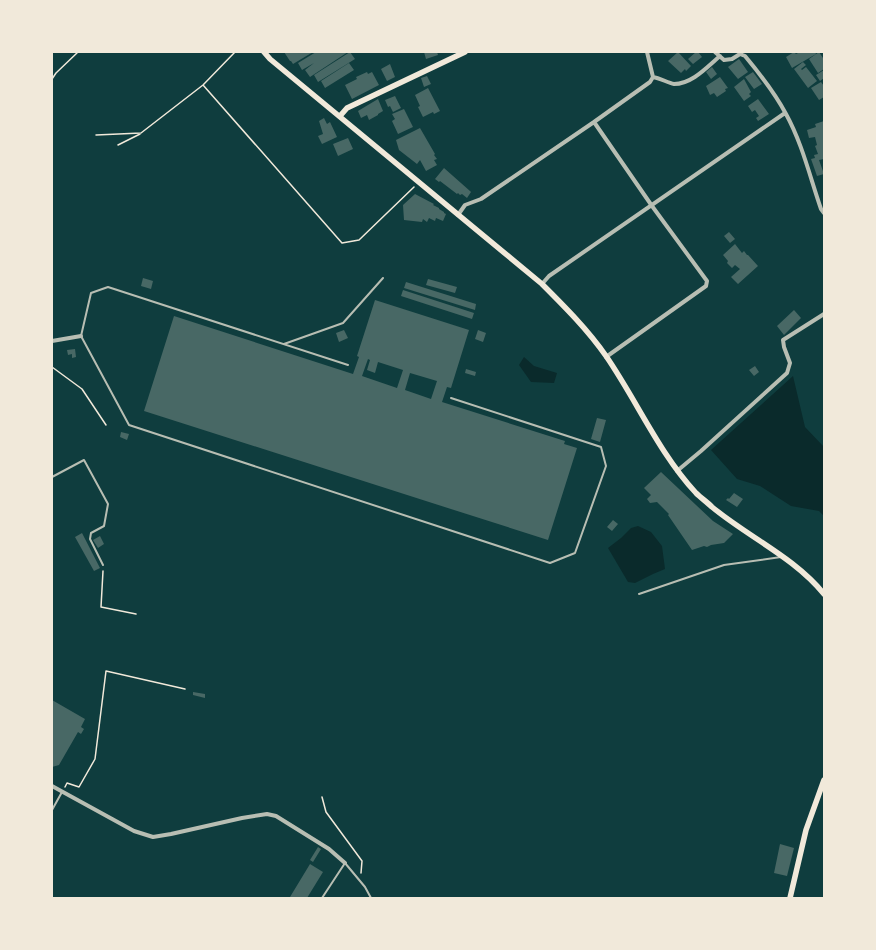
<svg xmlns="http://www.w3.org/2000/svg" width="876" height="950" viewBox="0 0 876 950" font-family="'Golos Text',sans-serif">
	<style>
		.water { fill: #0a2a2b }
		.building { fill: #486865; fill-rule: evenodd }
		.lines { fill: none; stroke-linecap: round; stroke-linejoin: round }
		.path { stroke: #f1e9da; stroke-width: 1.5 }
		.service { stroke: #b8beb3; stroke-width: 2 }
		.minor { stroke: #b8beb3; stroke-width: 4 }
		.secondary { stroke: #f1e9da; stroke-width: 5.5 }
	</style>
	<rect width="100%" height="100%" fill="#0f3d3e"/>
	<path class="water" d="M524 357 534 366 557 373 554 383 531 382 519 365Z
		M793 376 805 427 824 447V516L819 511 791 506 760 486 737 479 711 450Z
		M638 526 651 532 662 546 665 569 653 574 635 583 628 582 608 548 621 538 631 528Z"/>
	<path class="building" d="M284 52H313L293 64 291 61H290Z
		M316 52H348L310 77 305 70 314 63 302 70 298 63Z
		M350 52 355 59 318 82 314 75Z
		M424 52H437L438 55 426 59Z
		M678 52 691 66 686 71 685 69 681 73 668 61Z
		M696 52H698L702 57 693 64 688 59Z
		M794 52 796 54 800 52H815L816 54 792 68 786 57Z
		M819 52 823 58H824V69L818 73 809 59Z
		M739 59 748 72 738 79 728 67Z
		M803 62 806 65 801 69 802 70 806 67 817 81 808 88 794 69Z
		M349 63 354 70 325 88 321 81Z
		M390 64 395 77 387 81 381 69Z
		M712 67 717 74 711 79 706 72Z
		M824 70V78L820 81 816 75Z
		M367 72 368 74 372 72 379 85 352 99 345 85 357 79 356 77Z
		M753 72 762 84 754 89 745 77Z
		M427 76 431 84 424 87 421 78Z
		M720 77 728 88 725 89 726 91 717 97 714 93 710 95 706 86Z
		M744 79 751 92 749 94 751 96 744 101 734 87Z
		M821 82 824 86V97L819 100 811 88Z
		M428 88 440 111 434 114 433 112 423 117 418 107 420 106 415 95Z
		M395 96 401 108 393 112 390 106 388 107 385 100Z
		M378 99 383 111 378 114V115L369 120 367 115 361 118 358 111Z
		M758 99 769 114 758 121 756 118 759 116 755 110 752 112 748 106Z
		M404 109 413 127 398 134 392 121 395 119 392 114Z
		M324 118 327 124 330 122 337 137 322 144 318 136 323 134 319 121Z
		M824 121V159L819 160 824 174 817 176 811 159 815 158 814 155 818 154 815 146 817 145 815 137 809 138 807 130 816 127 815 124Z
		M420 128 435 154 434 155 437 159 434 160 437 165 426 171 420 160 417 164 399 150 396 140Z
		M348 138 353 149 338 156 333 144Z
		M444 168 470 191 471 192 467 198 462 194 460 195 458 193 457 194 440 181 439 182 435 179Z
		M415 194 434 204 433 205 439 208V209L444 212V213L446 214 443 221 436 218 435 221 429 218 427 222 423 219 422 222 404 220 403 205Z
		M729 232 735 239 730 243 724 236Z
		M735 244 742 253 744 251 747 255H748L758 266 738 284 731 277 740 269 735 265 732 268 727 263 728 261 723 255Z
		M143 278 153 281 151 289 141 286Z
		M428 279 457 287 455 293 426 285Z
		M406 282 476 304 475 310 404 288Z
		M403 290 474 313 472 319 401 296Z
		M375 300 469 330 451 388 447 387 442 402 565 441 564 444 577 448 548 540 144 411 174 316 353 374 359 357 357 356ZM368 359 370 360 367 370 375 373 378 362 403 370 397 388 362 376ZM410 373 437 381 431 399 405 390Z
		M794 310 801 318 784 335 777 326Z
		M344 330 348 338 339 342 336 333Z
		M478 330 486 333 483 342 475 339Z
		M75 349 76 357 72 358V354L68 355 67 350Z
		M755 366 759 372 754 376 749 370Z
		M466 369 476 372 475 376 465 373Z
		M597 418 606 420 600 442 591 439Z
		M121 432 129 434 127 440 120 437Z
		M661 472 713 521 733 534 724 543 711 545 707 547 704 546 692 550 668 515 669 514 657 502 650 503 647 499 651 495 644 488Z
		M734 493 743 499 737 507 726 500 728 498 729 499Z
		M613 520 618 524 612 531 607 527Z
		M82 533 100 568 94 571 75 537Z
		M100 536 104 544 98 548 93 540Z
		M193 692 205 694V698L193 695Z
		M52 700 85 719 81 727 84 729 81 734 78 732 59 765 52 767Z
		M780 844 794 848 787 876 774 873Z
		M318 847 321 849 313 862 310 860Z
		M310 864 323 872 307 898H292L290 897Z"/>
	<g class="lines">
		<path class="path" d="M52 79 56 73 78 52
			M203 85 342 243 359 240 414 187
			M96 135 141 133 203 85 235 52
			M118 145 140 134
			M52 367 82 389 106 425
			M103 571 101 607 136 614
			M65 787 67 783 79 787 95 759 106 671 185 689
			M322 797 326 812 362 861 361 873"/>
		<path class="service" d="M284 344 343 323 383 278
			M348 365 108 287 91 293 81 336 129 425 550 563 575 553 606 466 601 447 451 398
			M52 477 84 460 108 504 104 526 91 533 90 539 103 565
			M639 594 724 565 781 557
			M52 810 62 792
			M322 898 345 863 365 887 371 898"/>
		<path class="minor" d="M647 52 653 77C660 78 668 83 674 84 692 84 707 67 720 56
			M715 52 724 60 732 59 740 54 745 56C760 74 775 93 786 114 802 143 810 177 821 209L824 213
			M594 122 652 206 707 281 706 286 606 357
			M458 215 465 205 481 199 594 122 650 82 653 77
			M542 284 549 276 785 113
			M52 341 81 336
			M677 471 701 451 787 373 790 363 784 347 783 340 824 314
			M52 786 134 831 153 837 171 834 242 818 267 814 276 816 329 849 345 863"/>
		<path class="secondary" d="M264 52 270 59 542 284C565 307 588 330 606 356 637 401 659 453 696 493 701 498 707 502 712 507 748 537 794 557 824 594
			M340 116 347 108 465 52
			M790 898 806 830 824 780"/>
	</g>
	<rect width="876" height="950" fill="none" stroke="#f1e9da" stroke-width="106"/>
</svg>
